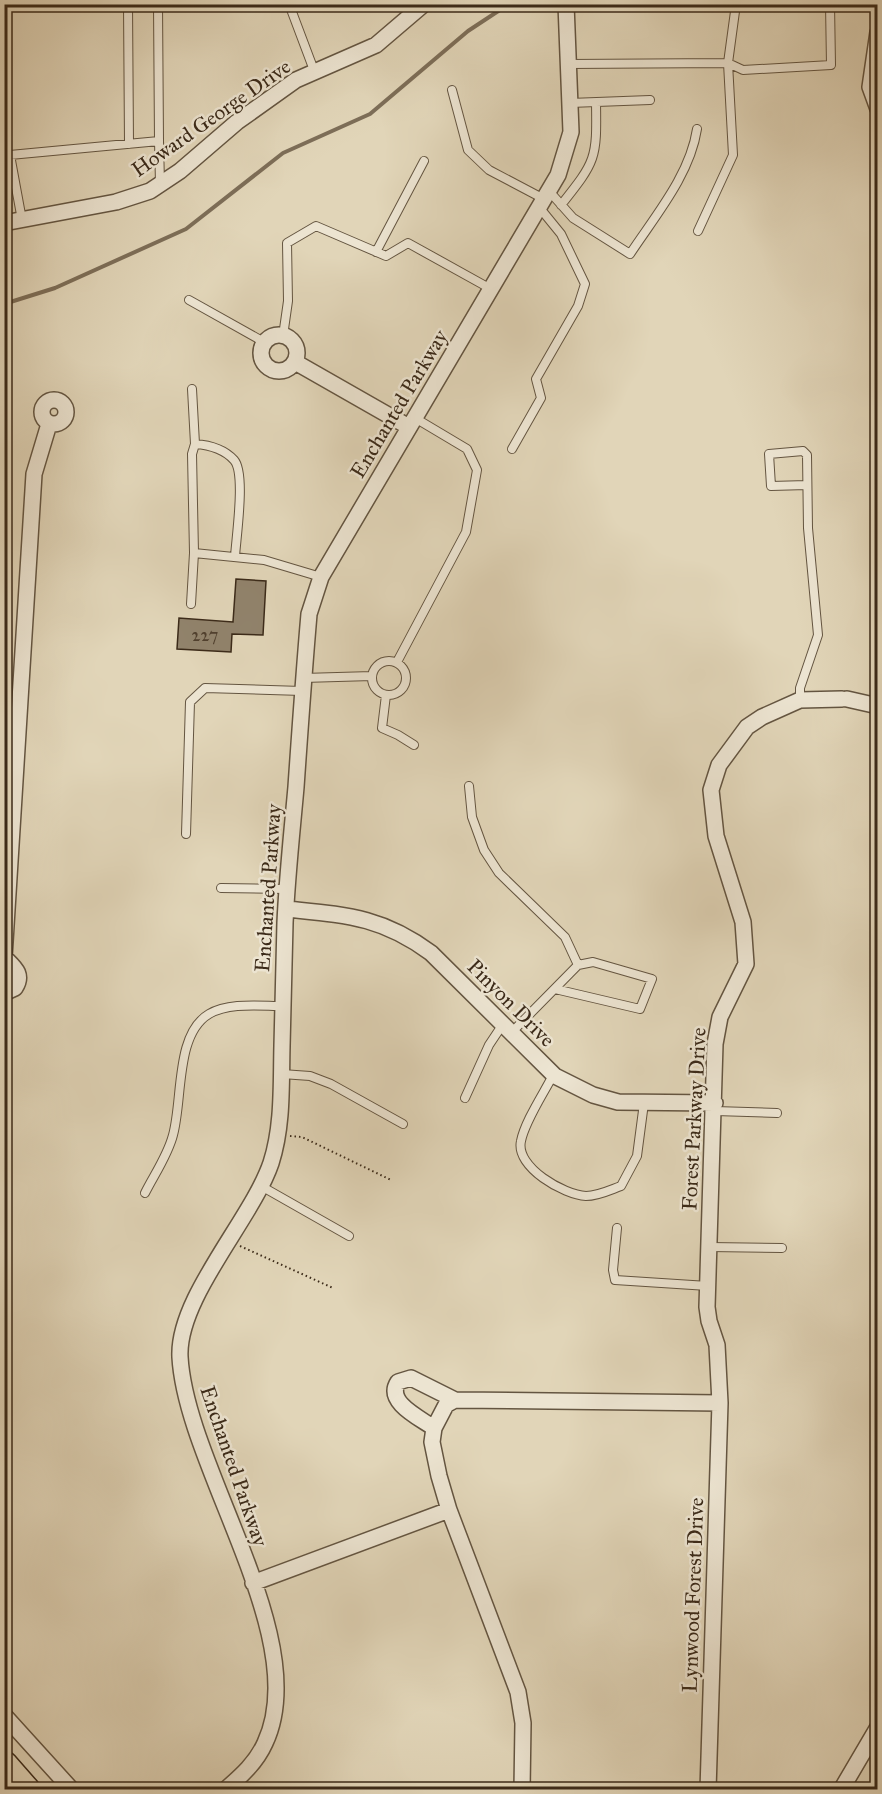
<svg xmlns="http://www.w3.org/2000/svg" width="882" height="1794" viewBox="0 0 882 1794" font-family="'IM FELL Great Primer',serif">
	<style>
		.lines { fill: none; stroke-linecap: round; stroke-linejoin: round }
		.stream { stroke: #7d6e58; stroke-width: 4 }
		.building { fill: #91836c; stroke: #3b2a19; stroke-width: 1.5 }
		.lane-casing { stroke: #645541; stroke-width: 10 }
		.street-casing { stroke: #645541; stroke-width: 18 }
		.highway-casing { stroke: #3b2a19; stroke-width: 30 }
		.path { stroke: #3b2a19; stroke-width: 2; stroke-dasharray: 1.5 3; stroke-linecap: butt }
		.lane { stroke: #ece4d1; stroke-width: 8 }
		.street { stroke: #ece4d1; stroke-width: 15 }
		.highway { stroke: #e1d5b8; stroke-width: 27 }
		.labels { text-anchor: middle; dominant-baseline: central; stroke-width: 5; stroke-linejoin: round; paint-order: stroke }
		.number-label { font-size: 18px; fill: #50402e }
		.street-label { font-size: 21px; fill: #3b2a19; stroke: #ece4d1 }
	</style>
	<rect width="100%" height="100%" fill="#e1d5b8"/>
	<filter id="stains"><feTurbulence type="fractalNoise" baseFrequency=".00333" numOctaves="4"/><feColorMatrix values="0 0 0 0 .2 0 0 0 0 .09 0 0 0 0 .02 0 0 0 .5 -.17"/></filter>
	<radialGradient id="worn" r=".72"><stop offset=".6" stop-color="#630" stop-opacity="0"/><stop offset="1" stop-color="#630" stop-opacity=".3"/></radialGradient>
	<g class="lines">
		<path class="stream" d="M4 304 55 288 186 229 283 153 370 114 468 31 509 4"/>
	</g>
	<path class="building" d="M236 579 266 581 263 635 232 634 231 652 177 649 179 618 233 622Z"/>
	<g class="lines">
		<defs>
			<path id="lane" d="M128 4 129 144
				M289 4 315 73
				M568 64 728 63 743 70 831 65 830 4
				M452 90 468 150 489 170 544 199
				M570 103 650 100
				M159 141 160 184
				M549 191 573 218 630 254C655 216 690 175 697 129
				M561 205C596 161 597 159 596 103
				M22 220 10 155 159 141 158 4
				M698 231 733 155 728 63 736 4
				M376 252 424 161
				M189 300 264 342
				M283 336 288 301 287 243 316 226 386 256 408 243 491 289
				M192 389 195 444
				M512 449 541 398 536 379 578 306 585 284 561 234 539 207
				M235 557C236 538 246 473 234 460 224 449 209 445 195 444L192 454 194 553 264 560 321 577
				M191 604 194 553
				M372 678a17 17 0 1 1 34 0a17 17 0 1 1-34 0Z
				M397 662 466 532 477 470 467 449 415 418
				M303 678 372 676
				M386 695 382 728 398 735 414 745
				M800 700V688L818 635 808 528 807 455 803 451 769 454 771 486 807 485
				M469 786 472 817 484 850 499 873 565 937 578 965
				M186 834 190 702 205 688 302 691
				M221 888 287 889
				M511 1033 578 965 593 962 652 979 640 1009 555 989
				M282 1074 310 1076 331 1084 403 1124
				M553 1075C544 1093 525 1121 521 1141 515 1167 564 1195 586 1196 598 1196 610 1190 621 1186L637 1156 644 1103
				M465 1098 489 1045 503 1024
				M715 1111 777 1113
				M261 1186 349 1236
				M145 1193C154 1175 168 1155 173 1135 183 1099 175 1034 209 1014 229 1002 260 1006 283 1006
				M617 1228 613 1270 615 1280 708 1286
				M709 1247 782 1248"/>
			<path id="street" d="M878 32 870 87 878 109
				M4 223 116 202 150 191 180 171 237 122 296 80 376 45 424 4
				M261 353a18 18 0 1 1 36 0a18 18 0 1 1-36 0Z
				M295 362 409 427
				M42 412a12 12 0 1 1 24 0a12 12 0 1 1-24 0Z
				M847 699 878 706
				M286 909C345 915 381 916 431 953L555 1076 593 1095 618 1102 715 1103
				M4 958 34 474 49 424
				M4 993 15 988C24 974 14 967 5 958
				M434 1428C420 1418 385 1402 398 1382L411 1378 455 1400
				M253 1583 449 1510
				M4 1715 72 1790
				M225 1790C241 1776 256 1763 265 1743 314 1639 186 1467 180 1357 177 1298 252 1219 271 1163 283 1126 281 1085 282 1046 283 1005 284 964 285 923 287 877 292 832 296 787 300 729 304 672 309 614L321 577 558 175 571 132 566 4
				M522 1790 523 1723 518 1692 449 1510 439 1476 432 1442 434 1428 446 1405 455 1400 720 1403
				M708 1790 720 1403 717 1345 709 1321 707 1307 715 1044 720 1017 746 964 743 922 716 836 711 790 719 765 747 727 762 717 800 700 842 699
				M841 1790 878 1727"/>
			<path id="highway" d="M4 1765 26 1790"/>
		</defs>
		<use href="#lane" class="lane-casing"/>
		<use href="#street" class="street-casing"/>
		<use href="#highway" class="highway-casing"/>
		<path class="path" d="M290 1136 302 1137 391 1180
			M240 1246 333 1288"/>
		<use href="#lane" class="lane"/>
		<use href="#street" class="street"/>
		<use href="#highway" class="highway"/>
	</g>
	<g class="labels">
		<g class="number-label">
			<text x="205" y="635">227</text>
		</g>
		<g class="street-label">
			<text transform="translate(211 118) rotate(-35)">Howard George Drive</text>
			<text transform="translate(399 404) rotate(-59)">Enchanted Parkway</text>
			<text transform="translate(268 888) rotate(-86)">Enchanted Parkway</text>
			<text transform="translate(511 1003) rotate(45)">Pinyon Drive</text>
			<text transform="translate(694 1119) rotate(-87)">Forest Parkway Drive</text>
			<text transform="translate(234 1466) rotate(71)">Enchanted Parkway</text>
			<text transform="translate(693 1595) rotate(-88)">Lynwood Forest Drive</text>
		</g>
	</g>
	<rect width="882" height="1794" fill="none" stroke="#e1d5b8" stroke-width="24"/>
	<rect x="6" y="6" width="870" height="1782" fill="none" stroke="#3b2a19" stroke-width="3"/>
	<rect x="12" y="12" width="858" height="1770" fill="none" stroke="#3b2a19" stroke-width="1.5"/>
	<rect width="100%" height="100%" filter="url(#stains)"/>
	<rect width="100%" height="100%" fill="url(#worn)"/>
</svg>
